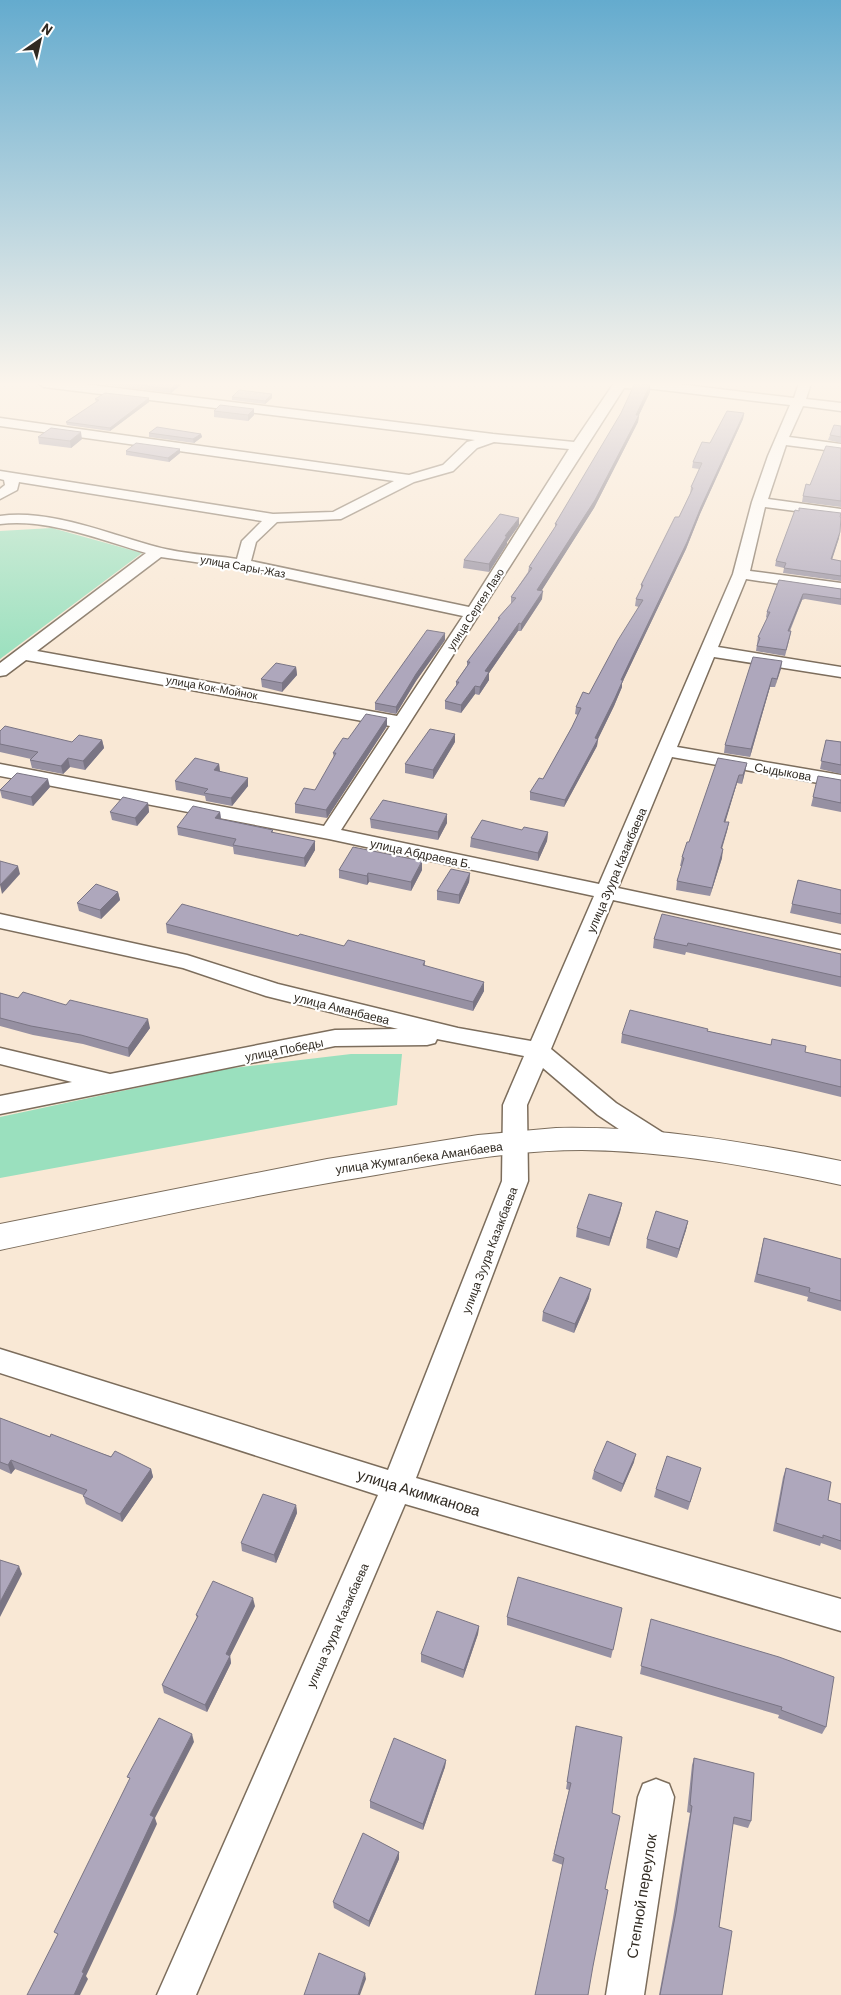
<svg xmlns="http://www.w3.org/2000/svg" width="841" height="1995" viewBox="0 0 841 1995" font-family="Barlow,sans-serif">
	<style>
		.green { fill: #9ae0be }
		.lines { fill: none; stroke-linecap: round; stroke-linejoin: round }
		.minor-casing { stroke: #7c6d5c; stroke-width: 3 }
		.primary-casing { stroke: #7c6d5c; stroke-width: 2 }
		.minor { fill: #fff; fill-rule: evenodd }
		.primary { fill: #fff; fill-rule: evenodd }
		.wall { fill: #9690a2 }
		.shaded-wall { fill: #7a7584 }
		.building { fill: #aea7bc; stroke: #7a7584 }
		.labels { text-anchor: middle; dominant-baseline: central; stroke-width: 4.5; stroke-linejoin: round; paint-order: stroke }
		.far-street-label { font-size: 11px; fill: #302a22; stroke: #fff }
		.street-label { font-size: 12px; fill: #302a22; stroke: #fff }
		.near-street-label { font-size: 15px; fill: #302a22; stroke: #fff }
	</style>
	<rect width="100%" height="100%" fill="#f9e8d5"/>
	<path class="green" d="M52 528 142 553 0 659V531Z
		M351 1054H402L397 1105 0 1178V1117L225 1069Z"/>
	<g class="lines">
		<defs>
			<path id="minor" d="M38 383H75L493 434 574 442 614 383H669L794 398 799 383H811L806 399 841 403V411L803 406 789 437 841 444V452L786 445 768 499 841 509V517L765 507 750 571 841 583V593L746 579 718 647 841 667V677L714 657 677 747 841 775V787L672 757 618 888 841 935V949L613 900 551 1049 616 1103 668 1136 671 1143 668 1150 659 1152 650 1150 598 1115 543 1068 527 1105 528 1181 416 1478 841 1599V1631L405 1504 196 1995H157L378 1495 0 1373V1349L388 1470 502 1181 503 1105 524 1056 437 1039 435 1043 427 1045 335 1046 0 1114V1096L72 1082 0 1064V1048L110 1074 335 1030 398 1029 266 996 183 968 0 928V914L187 955 278 984 458 1028 531 1041 594 896 329 839 0 776V764L324 826 390 726 26 660 6 675 0 676V663L146 553C102 540 47 518 0 524V516C51 509 108 534 157 547 182 554 211 555 237 559L242 541 262 521 19 482 17 490 0 499V489L5 485 4 480 0 479V471L273 514 333 512 394 481 0 426V418L409 475 443 465 467 442 475 440 44 387ZM624 388 654 389 790 405 768 456 752 502 733 574 599 884 341 830ZM494 442 569 449 469 607 251 561 256 542 277 522 341 519 414 482 453 471 477 448ZM161 557 243 569 463 616 397 716 37 651Z
				M656 1779 669 1784 674 1797 644 1995H606L638 1797 643 1784Z"/>
			<path id="primary" d="M556 1128C653 1126 747 1142 841 1161V1185C756 1167 670 1151 582 1150 511 1150 440 1164 370 1176 246 1196 123 1224 0 1250V1224L327 1159 478 1135Z"/>
		</defs>
		<use href="#minor" class="minor-casing"/>
		<use href="#primary" class="primary-casing"/>
		<use href="#minor" class="minor"/>
		<use href="#primary" class="primary"/>
	</g>
	<path class="wall" d="M92 383H183L171 393Z
		M650 392 639 415 638 422 594 508 541 591 542 599 521 631H518L489 673V680L479 695 475 694 461 713 445 709V701L456 686V682L467 666V662L498 621V618L511 604V597L528 572 529 567 555 528V524Z
		M232 397 272 398 265 404 232 400Z
		M149 398V402L110 431 67 425 66 422 96 402 95 399Z
		M254 409V415L248 421 214 417V411Z
		M744 413 743 419 700 514 686 549 622 683V687L614 706 598 739 597 746 564 807 530 800V792L543 779 572 727 578 715 575 714 576 707 589 694 639 607 635 606 636 599 641 590V585L679 517 690 494 691 487 699 469 692 468 693 462 710 443Z
		M841 426V443L828 440 830 435Z
		M149 433 201 434 202 437 194 443 149 437Z
		M38 437 82 439 71 448 39 444Z
		M841 448V507L802 502 803 496 810 485Z
		M126 451 180 453 169 462 126 455Z
		M840 517 839 538 832 560 841 561V581L783 573 784 568 775 566 776 561Z
		M519 525 507 542V544L489 572 463 568 464 560Z
		M779 580 841 589V605L805 599 802 600 790 631H791L790 637 785 656 756 651 758 637 767 618 766 617 767 612Z
		M445 640 416 681 396 714 375 710V703Z
		M782 661 775 687H770L750 757 724 753 725 745Z
		M296 667 297 675 282 692 262 687 261 679Z
		M387 718V726L327 818 295 813V804L315 790 334 758 333 753 348 739Z
		M0 731 72 742 102 740 104 748 85 770 70 767 63 774 32 768 30 760 31 759 0 752Z
		M826 740 841 742V774L820 769Z
		M455 742 433 779 405 773V764Z
		M747 763 742 784 737 783 725 822H729L727 831 722 849V858L710 896 676 890 677 881 682 866H680L682 857Z
		M219 764 220 771 248 786 232 806 206 801 205 796 176 790 175 781Z
		M818 776 841 780V812L811 806Z
		M50 787 33 806 2 798 0 790Z
		M148 803 149 812 137 826 112 820 110 812Z
		M220 812 221 819 273 830V833L315 841V850L305 867 234 854 233 847 178 835 177 827Z
		M370 819 447 823 438 840 371 828Z
		M522 830 548 832 547 841 538 861 470 847 471 838Z
		M339 870H422L411 891 369 882 367 885 339 878Z
		M470 873 469 882 459 904 437 900V891Z
		M798 880 841 890V924L790 913Z
		M118 892 120 900 101 919 79 911 77 903Z
		M166 924 298 936 344 946 425 961V966L484 991 473 1011 167 933Z
		M654 939 841 954V987L686 952 685 955 653 948Z
		M0 993 18 998 66 1005 150 1028 129 1057 83 1044 33 1035 0 1026Z
		M707 1031 841 1060V1097L621 1043 622 1034Z
		M622 1203 620 1212 609 1246 576 1237 577 1228Z
		M688 1221 686 1230 677 1258 646 1248 647 1239Z
		M764 1238 841 1259V1311L807 1301 808 1297 754 1282Z
		M589 1298 574 1333 542 1321 543 1312Z
		M0 1418 50 1437 151 1469 153 1477 122 1522 86 1504 83 1495 15 1469 11 1474 0 1469Z
		M634 1462 621 1492 592 1479 594 1471Z
		M701 1468 688 1510 654 1497 656 1489Z
		M786 1468 828 1500 841 1504V1550L821 1543 820 1546 773 1531 783 1477Z
		M296 1505 297 1513 276 1563 242 1551 241 1543Z
		M255 1606 230 1656 231 1663 207 1712 164 1693 162 1685 197 1618 196 1615Z
		M622 1608 611 1658 507 1625V1617Z
		M479 1626 478 1634 463 1678 421 1662V1654Z
		M649 1627 826 1727 822 1734 778 1718 779 1715 640 1674Z
		M576 1726 612 1813 605 1889 593 1966 563 1865 552 1861 569 1790 566 1789Z
		M694 1758 751 1821 748 1828 733 1824 719 1927 722 1995H659L673 1918 690 1813 687 1812 692 1765Z
		M446 1760 445 1767 423 1830 370 1808V1801Z
		M399 1852V1859L369 1927 334 1908 333 1902Z"/>
	<path class="shaded-wall" d="M178 383H183L171 393 170 389Z
		M650 385V392L638 417 639 415 638 422 594 508 537 598V590L636 415Z
		M272 394V398L265 404V401Z
		M149 398V402L110 431V428Z
		M254 409V415L248 421V415Z
		M744 413 743 419 700 514 686 549 622 683V687L614 706 597 741 598 739 597 746 564 807 565 800 595 738 621 680Z
		M81 432 82 439 71 448 70 441Z
		M201 434 202 437 194 443 193 439Z
		M180 449V453L169 462 168 458Z
		M519 518V525L507 542V544L489 572V564L505 536Z
		M840 532 839 538 830 565 831 559Z
		M543 591 542 599 521 631V624Z
		M803 594 802 600 787 636 788 631Z
		M519 623 518 631 489 673V680L479 695 480 687 485 671Z
		M445 633V640L416 681 396 714V707L416 674Z
		M782 661 781 669 775 687 777 679Z
		M296 667 297 675 282 692V683Z
		M772 678 770 687 750 757 751 749Z
		M475 686V694L461 713V705Z
		M387 718V726L327 818 326 810Z
		M455 734V742L433 779V770Z
		M102 740 104 748 85 770 83 761Z
		M68 758 70 767 63 774 61 766Z
		M747 763 745 772 742 784 743 775Z
		M219 764 220 773 214 770Z
		M739 775 737 783 723 830 724 822Z
		M248 778V786L232 806 231 798Z
		M48 779 50 787 33 806 31 797Z
		M148 803 149 812 137 826 135 818Z
		M220 812 221 820 215 818Z
		M447 814V823L438 840V832Z
		M729 822 727 831 719 857 721 848Z
		M548 832 547 841 538 861V853Z
		M315 841V850L305 867 304 858Z
		M723 849 722 858 710 896 712 888Z
		M422 861V870L411 891V882Z
		M18 866 20 874 2 894 0 885Z
		M368 873 369 882 367 885V876Z
		M470 873 469 882 459 904V895Z
		M118 892 120 900 101 919 100 910Z
		M484 982V991L473 1011V1002Z
		M148 1019 150 1028 129 1057 128 1048Z
		M622 1203 620 1212 609 1246 610 1238Z
		M688 1221 686 1230 677 1258 679 1249Z
		M591 1289 589 1298 574 1333 575 1324Z
		M636 1454 634 1462 621 1492 623 1484Z
		M11 1460 15 1469 11 1474 8 1465Z
		M151 1469 153 1477 122 1522 120 1514Z
		M296 1505 297 1513 276 1563 274 1555Z
		M19 1566 22 1574 0 1617V1602Z
		M253 1598 255 1606 230 1656 231 1663 207 1712 205 1705 226 1654Z
		M479 1626 478 1634 463 1678 464 1670Z
		M192 1734 194 1742 155 1818 157 1824 86 1976 88 1979 80 1995H74L82 1972 150 1815Z
		M446 1760 445 1767 423 1830V1824Z
		M399 1852V1859L369 1927V1921Z
		M365 1973 366 1979 360 1995H358Z"/>
	<path class="building" d="M124 383H178L170 389Z
		M635 383 650 385 636 415H639L595 500 537 590 543 591 521 624 519 623 485 671 489 672 480 687 475 686 461 705 445 701 459 682H456L470 662H467L500 618H498L516 598 511 597 532 568 529 567 557 524H555L621 413Z
		M239 390 272 394 265 401 232 397Z
		M105 393 149 398 110 428 66 422 99 400 95 399Z
		M220 405 254 409 248 415 214 411Z
		M727 411 744 413 701 507 687 542 621 680H623L615 698 595 738 598 739 565 800 530 792 539 778 543 779 572 727 581 708 576 707 583 692 589 694 618 640 643 600 636 599 643 585H641L675 517H679L693 488 691 487 702 463 693 462 702 442 710 443Z
		M834 425 841 426V437L830 435Z
		M157 427 201 434 193 439 149 433Z
		M51 428 81 432 70 441 38 437Z
		M136 443 180 449 168 458 126 451Z
		M826 446 841 448V501L803 496 806 484 810 485Z
		M799 508 841 513 840 517H841L840 532 831 559 841 561V576L784 568 786 563 776 561 795 510 799 511Z
		M500 514 519 518 505 536H507L489 564 464 560Z
		M779 580 841 589V599L806 594H803L788 631H791L786 650 757 646 760 638 758 637 770 612H767Z
		M427 630 445 633 416 674 396 707 375 703Z
		M753 657 782 661 777 679 772 678 751 749 725 745Z
		M276 663 296 667 282 683 261 679Z
		M366 714 387 718 326 810 295 804 304 788 315 790 336 753H333L343 738 348 739Z
		M5 726 72 742 79 735 102 740 83 761 68 758 61 766 30 760 38 752 0 744V731Z
		M430 729 455 734 433 770 405 764Z
		M826 740 841 742V765L821 761Z
		M195 758 219 764 214 770 248 778 231 798 204 793 208 789 175 781Z
		M718 758 747 763 743 775H739L724 822H729L721 848 723 849 712 888 677 881 684 858 682 857 687 842H689Z
		M17 773 48 779 31 797 0 790Z
		M818 776 841 780V803L813 797Z
		M123 797 148 803 135 818 110 812Z
		M383 800 447 814 438 832 370 819Z
		M193 806 220 812 215 818 273 830 271 832 315 841 304 858 233 845 236 839 177 827Z
		M482 820 522 830 524 827 548 832 538 853 471 838Z
		M353 847 422 861 411 882 368 873 367 876 339 870Z
		M0 861 18 866 0 885Z
		M451 869 470 873 459 895 437 891Z
		M798 880 841 890V914L792 904Z
		M96 884 118 892 100 910 77 903Z
		M182 904 298 936 300 934 344 946 348 940 425 961 423 965 484 982 473 1002 166 924Z
		M662 914 841 954V977L688 943 687 946 654 939Z
		M23 992 66 1005 70 1000 148 1019 128 1048 81 1035 31 1026 0 1018V993L18 998Z
		M630 1010 708 1029 707 1031 771 1045 772 1039 806 1046 805 1052 841 1060V1087L622 1034Z
		M589 1194 622 1203 610 1238 577 1228Z
		M656 1211 688 1221 679 1249 647 1239Z
		M764 1238 841 1259V1301L809 1292 810 1288 757 1274Z
		M560 1277 591 1289 575 1324 543 1312Z
		M0 1418 50 1437 51 1434 111 1457 115 1451 151 1469 120 1514 83 1496 87 1490 11 1460 8 1465 0 1462Z
		M607 1441 636 1454 623 1484 594 1471Z
		M667 1456 701 1468 690 1502 656 1489Z
		M786 1468 831 1482 828 1500 841 1504V1541L823 1535V1538L776 1523Z
		M263 1494 296 1505 274 1555 241 1543Z
		M0 1560 19 1566 0 1602Z
		M518 1577 622 1608 613 1650 507 1617Z
		M213 1581 253 1598 226 1654 230 1656 205 1705 162 1685 198 1616 196 1615Z
		M437 1611 479 1626 464 1670 421 1654Z
		M651 1619 779 1657 834 1677 826 1727 781 1710 782 1707 641 1666Z
		M159 1718 192 1734 150 1815 154 1817 82 1972 84 1973 74 1995H27L58 1934 54 1932 130 1778 127 1777Z
		M576 1726 622 1737 612 1813 620 1816 605 1889 608 1890 593 1966 588 1995H535L564 1858 554 1854 571 1783 567 1782Z
		M394 1738 446 1760 423 1824 370 1801Z
		M694 1758 754 1773 751 1821 734 1817 719 1927 732 1931 722 1995H660L676 1912 692 1806 690 1805Z
		M363 1833 399 1852 369 1921 333 1902Z
		M319 1953 365 1973 358 1995H304Z"/>
	<linearGradient id="sky" x2="0" y2="1"><stop stop-color="#64abce"/><stop offset="0.58" stop-color="#fcf5ec"/><stop offset="1" stop-color="#fcf5ec" stop-opacity="0"/></linearGradient>
	<rect width="841" height="662" fill="url(#sky)"/>
	<g class="labels">
		<g class="far-street-label">
			<text transform="translate(243 566) rotate(10)">улица Сары-Жаз</text>
			<text transform="translate(475 609) rotate(-57)">улица Сергея Лазо</text>
			<text transform="translate(212 687) rotate(10)">улица Кок-Мойнок</text>
		</g>
		<g class="street-label">
			<text transform="translate(783 771) rotate(10)">Сыдыкова</text>
			<text transform="translate(421 853) rotate(12)">улица Абдраева Б.</text>
			<text transform="translate(616 870) rotate(-67)">улица Зуура Казакбаева</text>
			<text transform="translate(342 1008) rotate(14)">улица Аманбаева</text>
			<text transform="translate(284 1049) rotate(-11)">улица Победы</text>
			<text transform="translate(419 1157) rotate(-8)">улица Жумгалбека Аманбаева</text>
			<text transform="translate(489 1250) rotate(-69)">улица Зуура Казакбаева</text>
			<text transform="translate(337 1625) rotate(-66)">улица Зуура Казакбаева</text>
		</g>
		<g class="near-street-label">
			<text transform="translate(419 1492) rotate(17)">улица Акимканова</text>
			<text transform="translate(641 1896) rotate(-81)">Степной переулок</text>
		</g>
	</g>
	<g transform="translate(40 40) rotate(34)" stroke="#ffffff" stroke-width="4" paint-order="stroke">
	<path d="M0-4L9 19L0 12L-9 19Z" fill="#302a22"/>
	<text y="-8" font-size="14" font-weight="bold" text-anchor="middle" fill="#302a22">N</text>
	</g>
</svg>
